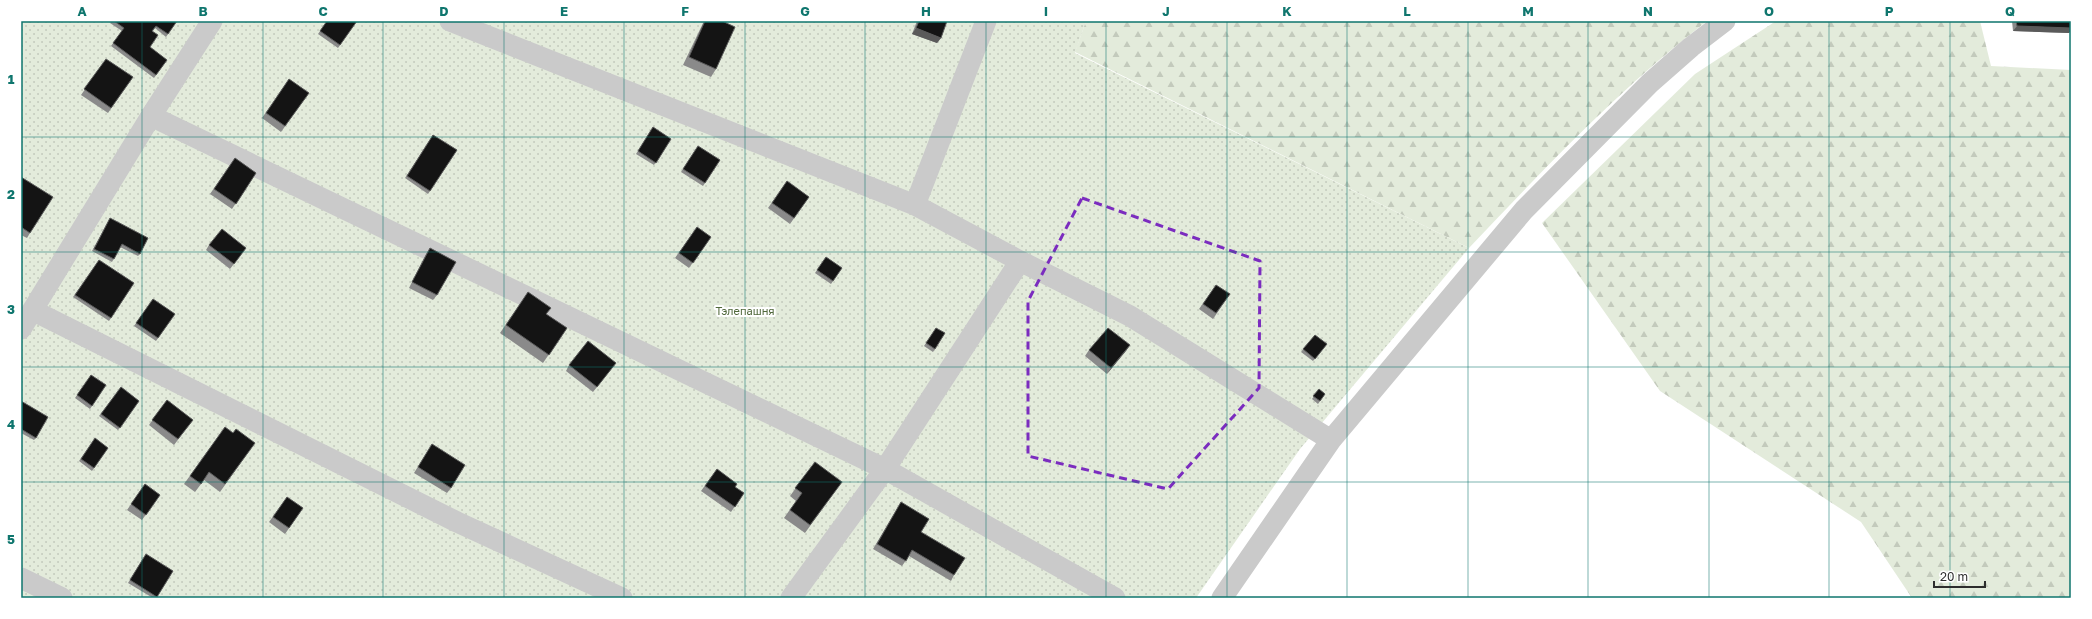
<svg xmlns="http://www.w3.org/2000/svg" width="2092" height="619" viewBox="0 0 2092 619" font-family="'Golos Text',sans-serif">
	<style>
		.green { fill: url(#green-dots) }
		.forest { fill: url(#forest-firs) }
		.lines { fill: none; stroke-linecap: round; stroke-linejoin: round }
		.minor { stroke: #cacaca; stroke-width: 21 }
		.wall { fill: #8a8a8a }
		.shaded-wall { fill: #5a5a5a }
		.building { fill: #141414; stroke: #5a5a5a }
		.marked { fill: none; stroke: #7b2cbf; stroke-width: 3; stroke-dasharray: 8 5; stroke-linejoin: round }
		.grid { fill: none; stroke: #0f766e; stroke-width: 1; stroke-opacity: 0.55 }
		.labels { text-anchor: middle; dominant-baseline: central; stroke-width: 4; stroke-linejoin: round; paint-order: stroke }
		.park-label { font-size: 11px; fill: #50683b; stroke: #fff }
		.neatline { fill: none; stroke: #0f766e; stroke-width: 1.5 }
		.grid-label { font-size: 13px; text-anchor: middle; font-weight: bold; fill: #0f766e }
	</style>
	<defs>
		<pattern id="green-dots" width="8" height="8" patternUnits="userSpaceOnUse"><rect width="8" height="8" fill="#e3ebdb"/><path d="M2 2h.1M6 6h.1" fill="none" stroke="#c3cabc" stroke-width="1.8" stroke-linecap="round"/></pattern>
		<pattern id="forest-firs" width="22" height="20" patternUnits="userSpaceOnUse"><rect width="22" height="20" fill="#e3ebdb"/><path d="M5 1l3.5 6h-7zM16 11l3.5 6h-7z" fill="#c3cabc"/></pattern>
	</defs>
	<rect width="100%" height="100%" fill="#fff"/>
	<path class="green" d="M21 21H1086L1075 53 1469 248 1300 449 1196 598H21Z"/>
	<path class="forest" d="M1086 21H1707C1620 88 1545 168 1469 248L1075 52Z
		M1776 21H1980L1991 66 2071 70V598H1912L1861 522 1660 391 1542 223 1695 74Z"/>
	<g class="lines">
		<path class="minor" d="M450 21 915 205 1020 261 1130 316 1331 440
			M151 116 885 469 1115 598
			M915 205 986 21
			M34 311 457 522 622 598
			M21 329 151 116 212 21
			M21 578 62 598
			M791 598 885 469 1020 261
			M1222 598 1331 440 1524 210 1650 83 1691 47 1725 21"/>
	</g>
	<path class="wall" d="M112 21H177L166 37 155 28 153 31 150 47 167 60 154 78 111 46 122 31 110 23Z
		M327 21H357L338 48 318 34Z
		M704 21H722L716 69 711 77 683 65Z
		M917 21H947L941 38 937 43 912 34Z
		M2012 21H2071L2069 33 2013 31Z
		M106 59 133 77 108 113 81 95Z
		M289 79 309 93 281 132 262 118Z
		M653 127 671 139 654 165 636 154Z
		M433 135 457 150 428 194 405 178Z
		M698 146 720 160 703 186 681 172Z
		M235 158 256 173 232 209 210 194Z
		M21 177 30 233 27 238 21 235Z
		M787 181 809 197 790 224 768 208Z
		M110 218 140 254 138 256 120 247 112 262 92 251Z
		M697 227 711 237 689 268 675 258Z
		M209 245 246 248 230 269 206 250Z
		M430 248 437 295 433 300 409 288 426 254Z
		M826 257 842 268 831 284 815 273Z
		M99 260 134 283 109 321 73 297Z
		M1216 285 1230 294 1213 319 1199 309Z
		M528 292 546 314 567 328 543 363 500 333Z
		M153 299 175 314 156 341 134 326Z
		M936 328 935 349 933 352 924 346Z
		M1315 335 1327 344 1313 361 1301 352Z
		M1130 345 1107 374 1085 356 1089 350Z
		M616 363 593 392 566 371 569 365Z
		M91 375 106 385 90 409 75 398Z
		M121 387 139 401 118 430 99 416Z
		M1319 389 1325 394 1318 404 1312 399Z
		M167 400 193 420 174 445 149 425Z
		M21 401 36 438 34 440 21 433Z
		M225 427 233 433 255 443 220 492 204 480 195 492 184 484Z
		M95 438 108 448 92 471 79 461Z
		M432 444 451 488 447 493 414 473Z
		M815 462 836 490 805 533 784 518 796 501 790 496Z
		M717 469 735 487 744 493 731 512 701 491Z
		M145 484 160 495 142 520 127 510Z
		M287 497 303 508 285 534 269 522Z
		M901 502 921 532 954 575 951 581 909 556 902 566 873 549Z
		M144 557 173 571 156 598H153L128 583Z"/>
	<path class="shaded-wall" d="M2017 26 2071 28V31L2069 33 2013 31Z
		M916 28 941 38 937 43 912 34Z
		M1130 345 1126 351 1107 374 1111 368Z"/>
	<path class="building" d="M114 21H177L168 34 156 26 152 31 158 35 150 47 167 60 156 75 113 43 124 28Z
		M327 21H357L340 45 320 31Z
		M705 21H722L735 27 716 69 689 57Z
		M919 21H947L941 38 916 28Z
		M2016 21H2071V28L2017 26Z
		M106 59 133 77 111 108 84 89Z
		M289 79 309 93 285 126 266 113Z
		M653 127 671 139 656 163 638 151Z
		M433 135 457 150 430 191 407 176Z
		M698 146 720 160 705 183 683 169Z
		M235 158 256 173 236 204 214 189Z
		M21 177 53 197 30 233 21 227Z
		M787 181 809 197 794 218 772 203Z
		M110 218 148 238 140 254 122 244 114 259 94 249Z
		M697 227 711 237 693 263 679 253Z
		M222 229 246 248 234 264 209 245Z
		M430 248 456 262 437 295 412 282Z
		M826 257 842 268 833 281 817 270Z
		M99 260 134 283 111 318 75 295Z
		M1216 285 1230 294 1216 313 1203 304Z
		M528 292 551 308 546 314 567 328 549 355 506 325Z
		M153 299 175 314 158 338 136 323Z
		M936 328 945 333 935 349 926 343Z
		M1108 328 1130 345 1111 368 1089 350Z
		M1315 335 1327 344 1315 359 1303 349Z
		M588 341 616 363 597 387 569 365Z
		M91 375 106 385 92 406 77 395Z
		M121 387 139 401 120 428 101 414Z
		M1319 389 1325 394 1320 401 1313 396Z
		M167 400 193 420 178 439 152 420Z
		M21 401 48 417 36 438 21 429Z
		M225 427 233 433 236 429 255 443 225 484 209 472 201 484 190 476Z
		M95 438 108 448 94 468 81 459Z
		M432 444 465 465 451 488 418 467Z
		M815 462 842 482 810 525 790 510 802 493 795 488Z
		M717 469 737 484 735 487 744 493 735 507 705 486Z
		M145 484 160 495 146 515 131 504Z
		M287 497 303 508 289 528 273 517Z
		M901 502 929 519 921 532 965 558 954 575 912 550 906 561 877 544Z
		M146 554 173 571 157 597 130 580Z"/>
	<path class="marked" d="M1082 198 1260 261 1259 388 1168 489 1028 456V301Z"/>
	<path class="grid" d="M142 21V598M263 21V598M383 21V598M504 21V598M624 21V598M745 21V598M865 21V598M986 21V598M1106 21V598M1227 21V598M1347 21V598M1468 21V598M1588 21V598M1709 21V598M1829 21V598M1950 21V598M21 137H2071M21 252H2071M21 367H2071M21 482H2071"/>
	<g class="labels">
		<g class="park-label">
			<text x="745" y="310">Тэлепашня</text>
		</g>
	</g>
	<rect width="2092" height="619" fill="none" stroke="#ffffff" stroke-width="44"/>
	<path d="M1934 581v6h51v-6" fill="none" stroke="#2d2d2d" stroke-width="2"/>
	<text x="1940" y="581" font-size="12" fill="#2d2d2d" stroke="#ffffff" stroke-width="3" paint-order="stroke">20 m</text>
	<rect x="22" y="22" width="2048" height="575" class="neatline"/>
	<g class="grid-label">
		<text x="82" y="16">A</text>
		<text x="203" y="16">B</text>
		<text x="323" y="16">C</text>
		<text x="444" y="16">D</text>
		<text x="564" y="16">E</text>
		<text x="685" y="16">F</text>
		<text x="805" y="16">G</text>
		<text x="926" y="16">H</text>
		<text x="1046" y="16">I</text>
		<text x="1166" y="16">J</text>
		<text x="1287" y="16">K</text>
		<text x="1407" y="16">L</text>
		<text x="1528" y="16">M</text>
		<text x="1648" y="16">N</text>
		<text x="1769" y="16">O</text>
		<text x="1889" y="16">P</text>
		<text x="2010" y="16">Q</text>
		<text x="11" y="84">1</text>
		<text x="11" y="199">2</text>
		<text x="11" y="314">3</text>
		<text x="11" y="429">4</text>
		<text x="11" y="544">5</text>
	</g>
</svg>
